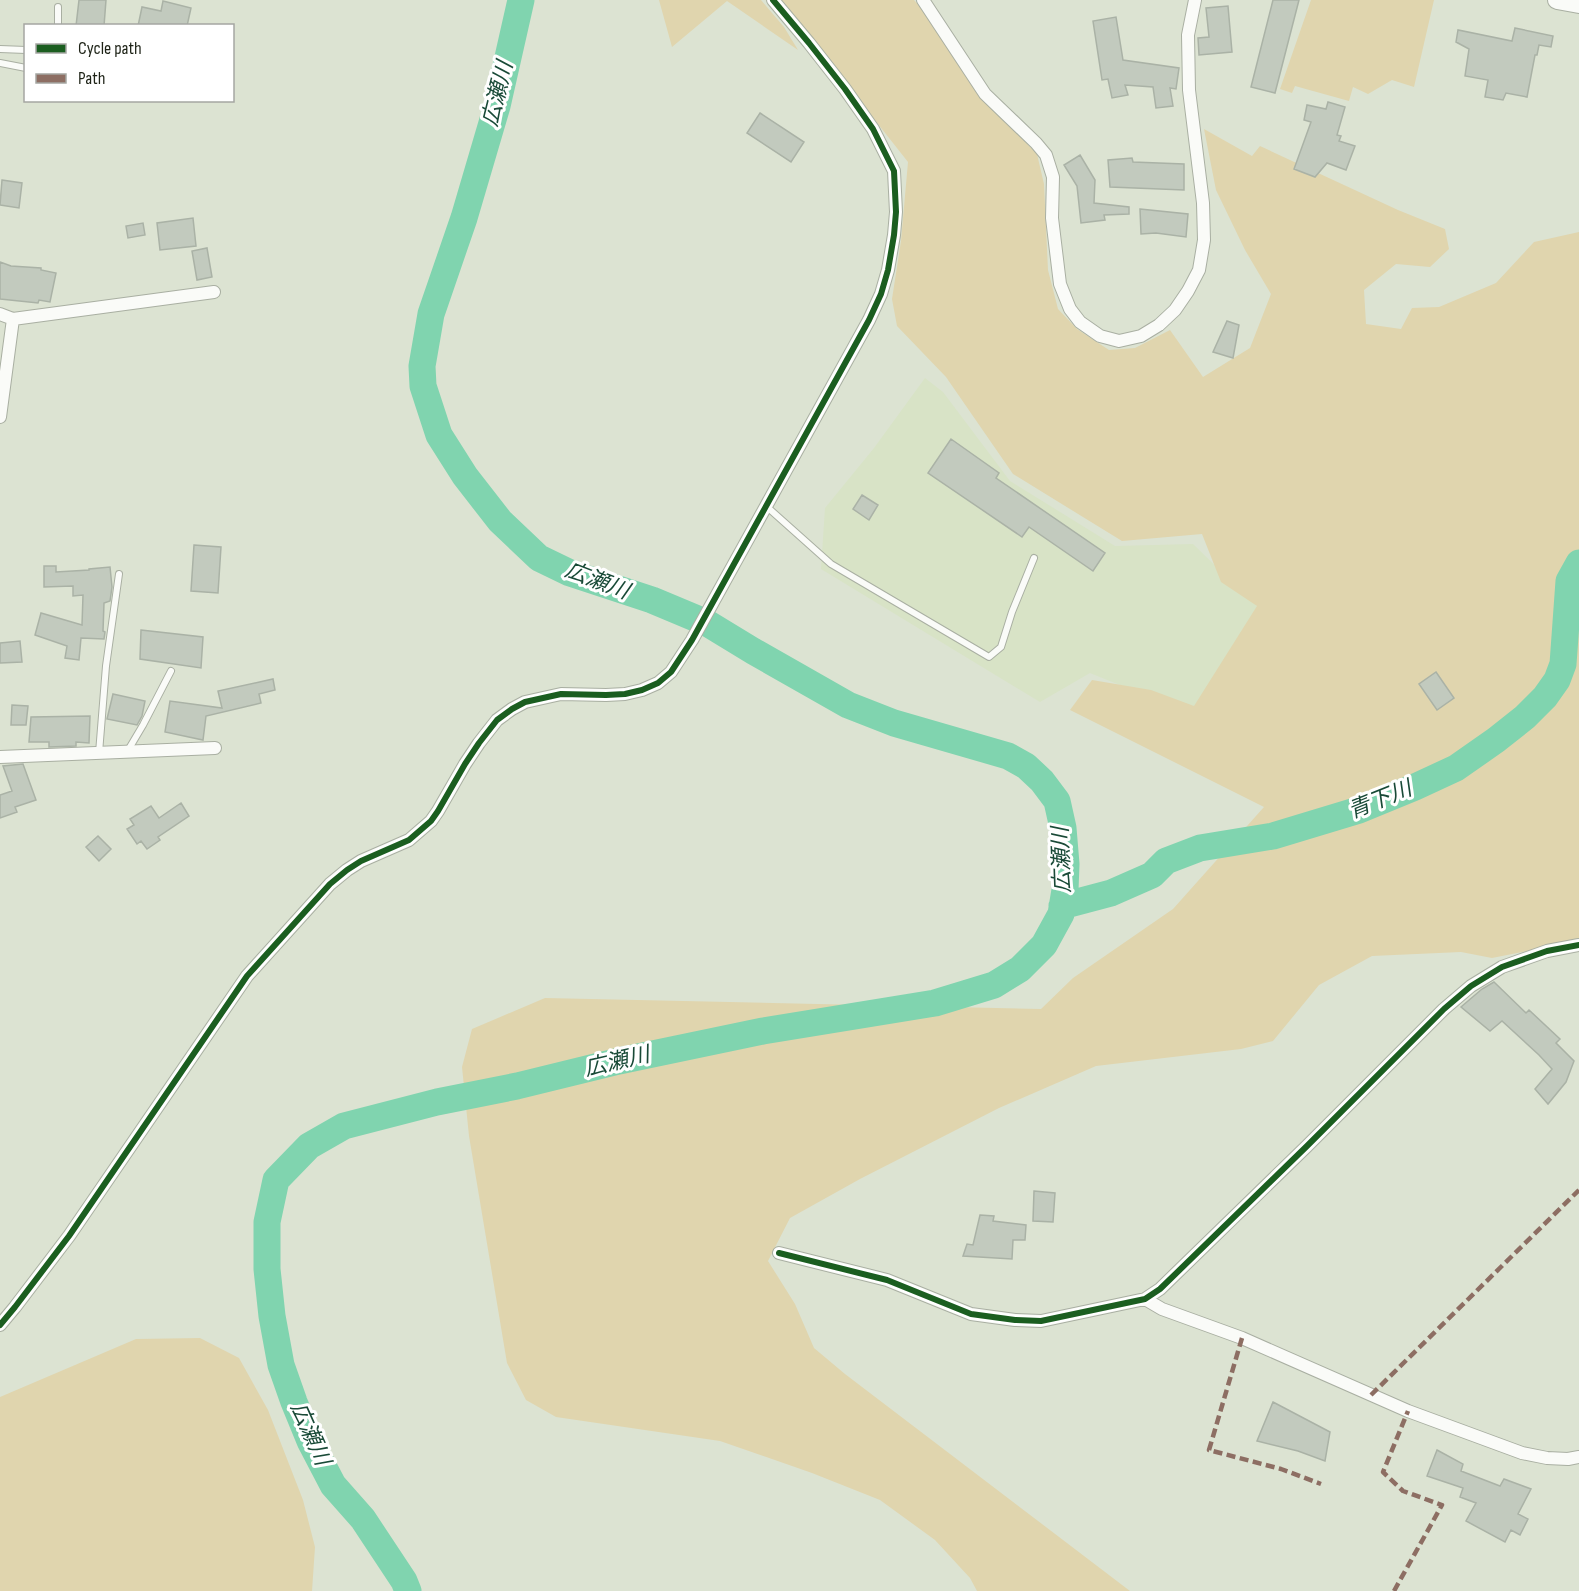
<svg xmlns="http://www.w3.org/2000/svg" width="1579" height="1591" viewBox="0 0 1579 1591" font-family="'Sofia Sans Condensed','Noto Sans JP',sans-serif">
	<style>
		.built { fill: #d8e3c6 }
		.green { fill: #e0d5ae }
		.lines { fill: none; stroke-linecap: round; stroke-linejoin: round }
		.river { stroke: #80d4af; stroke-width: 27 }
		.building { fill: #c2cabe; stroke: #aab2a6; stroke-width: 1.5 }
		.service-casing { stroke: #a9afa2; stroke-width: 8 }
		.minor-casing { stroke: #a9afa2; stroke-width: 14 }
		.secondary-casing { stroke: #a9afa2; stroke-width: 20 }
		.service { stroke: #fafbf8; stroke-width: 6 }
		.minor { stroke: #fafbf8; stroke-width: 12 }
		.secondary { stroke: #fafbf8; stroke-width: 18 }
		.quiet { stroke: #8d6e63; stroke-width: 4.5; stroke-dasharray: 9 4.5; stroke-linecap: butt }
		.cycleway-casing { stroke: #fff; stroke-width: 10 }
		.cycleway { stroke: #1b5e20; stroke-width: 6 }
		.labels { text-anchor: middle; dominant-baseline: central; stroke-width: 6; stroke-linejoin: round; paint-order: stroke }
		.water-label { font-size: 22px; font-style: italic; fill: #194a37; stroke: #fff }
	</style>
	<rect width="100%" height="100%" fill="#dce3d2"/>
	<path class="built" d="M925 378 943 392 1010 481 1115 546 1193 544 1267 616 1194 715 1090 673 1040 702 821 569 825 508 874 448Z"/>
	<path class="green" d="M659 0H761L784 27 798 50 727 1 672 47Z
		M778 0H914L922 9 949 50 990 105 1037 154 1044 184 1048 270 1058 309 1077 329 1109 350 1135 348 1170 330 1203 377 1250 348 1271 294 1245 250 1216 190 1204 129 1252 156 1260 146 1398 210 1445 229 1449 249 1430 267 1396 264 1364 290 1366 324 1401 329 1412 308 1439 307 1496 283 1534 242 1579 232V941L1492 958 1461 952 1372 956 1319 985 1273 1041 1241 1049 1096 1066 999 1108 860 1179 790 1218 768 1261 795 1304 814 1348 845 1374 1130 1591H977L970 1578 935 1540 880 1500 812 1473 720 1441 556 1417 526 1400 507 1363 469 1136 462 1067 472 1029 545 998 1041 1009 1073 978 1173 909 1264 807 1070 710 1092 680 1151 690 1194 706 1257 606 1221 582 1202 534 1122 541 1013 474 946 377 897 326 892 299 901 241 908 162 803 29Z
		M1311 0H1434L1414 87 1392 80 1368 94 1353 87 1349 101 1295 86 1292 93 1280 89Z
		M200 1338 239 1358 268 1410 303 1500 315 1547 312 1591H0V1397L136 1339Z"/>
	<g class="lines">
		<path class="river" d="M1062 906 1111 893 1152 875 1166 861 1200 848 1273 836 1359 810 1415 787 1456 768 1496 740 1525 717 1545 697 1557 680 1563 664 1569 581 1579 563
			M408 1591 404 1581 363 1519 333 1485 310 1441 294 1402 281 1365 272 1316 267 1269V1222L276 1180 309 1146 344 1126 437 1102 517 1086 619 1061 763 1031 935 1003 994 985 1020 969 1044 945 1061 914 1065 890 1066 864 1063 828 1057 801 1042 781 1026 766 1008 756 894 723 848 705 753 651 707 623 652 600 570 573 539 558 500 521 465 476 439 435 423 386 422 366 431 314 464 218 497 106 521 0"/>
	</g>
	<path class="building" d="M79 0H106L104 26H76Z
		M1273 0H1299L1275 93 1251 87Z
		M163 1 191 8 187 26H138L142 7 161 11Z
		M1228 6 1232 52 1199 55 1198 38 1209 37 1206 8Z
		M1116 17 1123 60 1179 68 1176 89 1170 88 1173 106 1156 108 1153 87 1125 85 1128 95 1112 98 1108 79 1102 80 1093 21Z
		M1515 28 1553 36 1551 47 1539 45 1537 55H1535L1527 97 1506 93 1503 100 1485 97 1488 80 1465 76 1469 49 1456 42 1458 30 1512 41Z
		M1328 102 1345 107 1337 135 1341 136 1339 141 1355 146 1346 170 1327 163 1315 177 1294 169 1311 122 1304 120 1307 105 1326 109Z
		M760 113 804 142 791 162 747 133Z
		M1080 155 1095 180 1094 203 1129 207V214L1104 215 1105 220 1081 223 1077 186 1064 165Z
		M1132 158 1133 162 1184 164V190L1110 187 1108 160Z
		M2 180 22 183 19 208 0 205Z
		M1140 209 1188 214 1186 237 1156 233 1141 234Z
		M193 218 196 246 160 250 157 223Z
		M143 223 145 235 128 238 126 226Z
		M207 248 212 277 197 280 192 251Z
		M0 262 11 266 41 268V270L56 273 50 302 39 300 38 303 0 299Z
		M1227 321 1239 325 1233 358 1213 352Z
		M951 439 999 473 996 478 1105 553 1093 571 1029 527 1022 537 928 473Z
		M862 495 878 505 869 520 853 509Z
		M194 545 221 547 218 593 191 591Z
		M44 566H56V572L89 570V569L110 567 112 587 110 601 104 603 103 631 105 632 104 639 81 638 79 660 65 658 67 646 35 635 41 613 82 625 83 595 73 596V586L44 587Z
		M141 630 203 637 201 668 140 659Z
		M20 641 22 662 0 663V643Z
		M1436 672 1454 698 1437 710 1419 684Z
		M273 679 275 690 259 694 261 703 206 716 203 740 165 732 170 701 222 708 218 691Z
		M113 694 145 701 142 716 137 725 107 719Z
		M12 705 28 706 26 725H11Z
		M90 716 89 743 76 742V746L49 747V742H29L31 717Z
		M23 764 36 800 15 807 17 812 0 818V795L12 791 3 766Z
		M181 803 189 816 158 837 160 840 147 849 141 841 137 844 127 829 134 825 130 819 151 806 159 818Z
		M98 836 111 849 99 861 86 847Z
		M1494 982 1526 1013 1529 1010 1560 1039 1556 1043 1574 1061 1566 1082 1548 1104 1535 1089 1552 1069 1539 1055 1502 1021 1490 1031 1461 1007 1482 989Z
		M1034 1191 1055 1193 1053 1222 1033 1221Z
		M980 1215 994 1216 993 1221 1026 1225 1025 1240H1013L1012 1259 963 1256 967 1244 973 1245Z
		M1273 1402 1330 1432 1325 1461 1298 1451 1257 1441Z
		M1437 1450 1463 1464 1461 1471 1500 1486 1504 1479 1531 1489 1518 1514 1528 1519 1520 1535 1511 1530 1505 1542 1466 1521 1476 1503 1460 1497 1463 1488 1427 1476Z"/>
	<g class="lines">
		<defs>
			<path id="service" d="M58 26V7
				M0 49 26 50
				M0 63 26 68
				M766 506 831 564 989 657 1001 647 1012 612 1034 558
				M127 752 143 725 171 671
				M99 753 106 666 119 574"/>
			<path id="minor" d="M923 0 985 94 1036 143 1046 155 1053 177 1052 218 1060 284 1070 309 1080 322 1100 336 1119 341 1141 336 1159 325 1175 310 1188 291 1199 270 1204 240 1203 203 1189 90 1188 35 1195 0
				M0 314 13 319 214 292
				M0 417 13 319
				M0 757 215 748
				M779 1253 887 1280 971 1314 1015 1320 1041 1321 1145 1299 1160 1289 1307 1146 1444 1009 1471 986 1502 967 1547 951 1579 945
				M1145 1299 1162 1309 1242 1338 1408 1411 1522 1453 1547 1458 1568 1459 1579 1457
				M0 1325 15 1307 69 1236 247 976 330 884 347 870 361 861 409 840 431 821 438 811 465 764 479 743 497 720 512 709 525 702 561 694 606 695 625 694 642 690 658 683 671 672 692 640 869 320 881 294 888 270 894 235 896 212 894 171 873 129 845 89 809 43 773 0"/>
			<path id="secondary" d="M1557 0 1579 4"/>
		</defs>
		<use href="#service" class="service-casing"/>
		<use href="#minor" class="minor-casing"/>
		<use href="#secondary" class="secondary-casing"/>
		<use href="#service" class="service"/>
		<use href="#minor" class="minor"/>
		<use href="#secondary" class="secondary"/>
		<path class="quiet" d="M1242 1338 1209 1450 1281 1469 1321 1484
			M1371 1395 1579 1190
			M1394 1591 1442 1505 1403 1491 1383 1472 1408 1411"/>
		<defs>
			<path id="cycleway" d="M779 1253 887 1280 971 1314 1015 1320 1041 1321 1145 1299 1160 1289 1307 1146 1444 1009 1471 986 1502 967 1547 951 1579 945
				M0 1325 15 1307 69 1236 247 976 330 884 347 870 361 861 409 840 431 821 438 811 465 764 479 743 497 720 512 709 525 702 561 694 606 695 625 694 642 690 658 683 671 672 692 640 869 320 881 294 888 270 894 235 896 212 894 171 873 129 845 89 809 43 773 0"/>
		</defs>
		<use href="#cycleway" class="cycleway-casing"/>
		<use href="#cycleway" class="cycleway"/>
	</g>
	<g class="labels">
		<g class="water-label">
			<text transform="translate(498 94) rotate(-76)">広瀬川</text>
			<text transform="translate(597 581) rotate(21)">広瀬川</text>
			<text transform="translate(1380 800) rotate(-22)">青下川</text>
			<text transform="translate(1062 860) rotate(-92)">広瀬川</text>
			<text transform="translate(617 1062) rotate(-13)">広瀬川</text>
			<text transform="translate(310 1434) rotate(66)">広瀬川</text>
		</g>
	</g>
	<rect x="24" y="24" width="210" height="78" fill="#ffffff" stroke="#a5a7a2" stroke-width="1.5"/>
	<rect x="36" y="44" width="30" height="9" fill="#1b5e20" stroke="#a5a7a2" stroke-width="1.5"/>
	<text x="78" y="54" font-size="18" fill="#1e2317">Cycle path</text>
	<rect x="36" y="74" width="30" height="9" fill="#8d6e63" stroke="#a5a7a2" stroke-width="1.5"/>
	<text x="78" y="84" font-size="18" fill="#1e2317">Path</text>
</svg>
